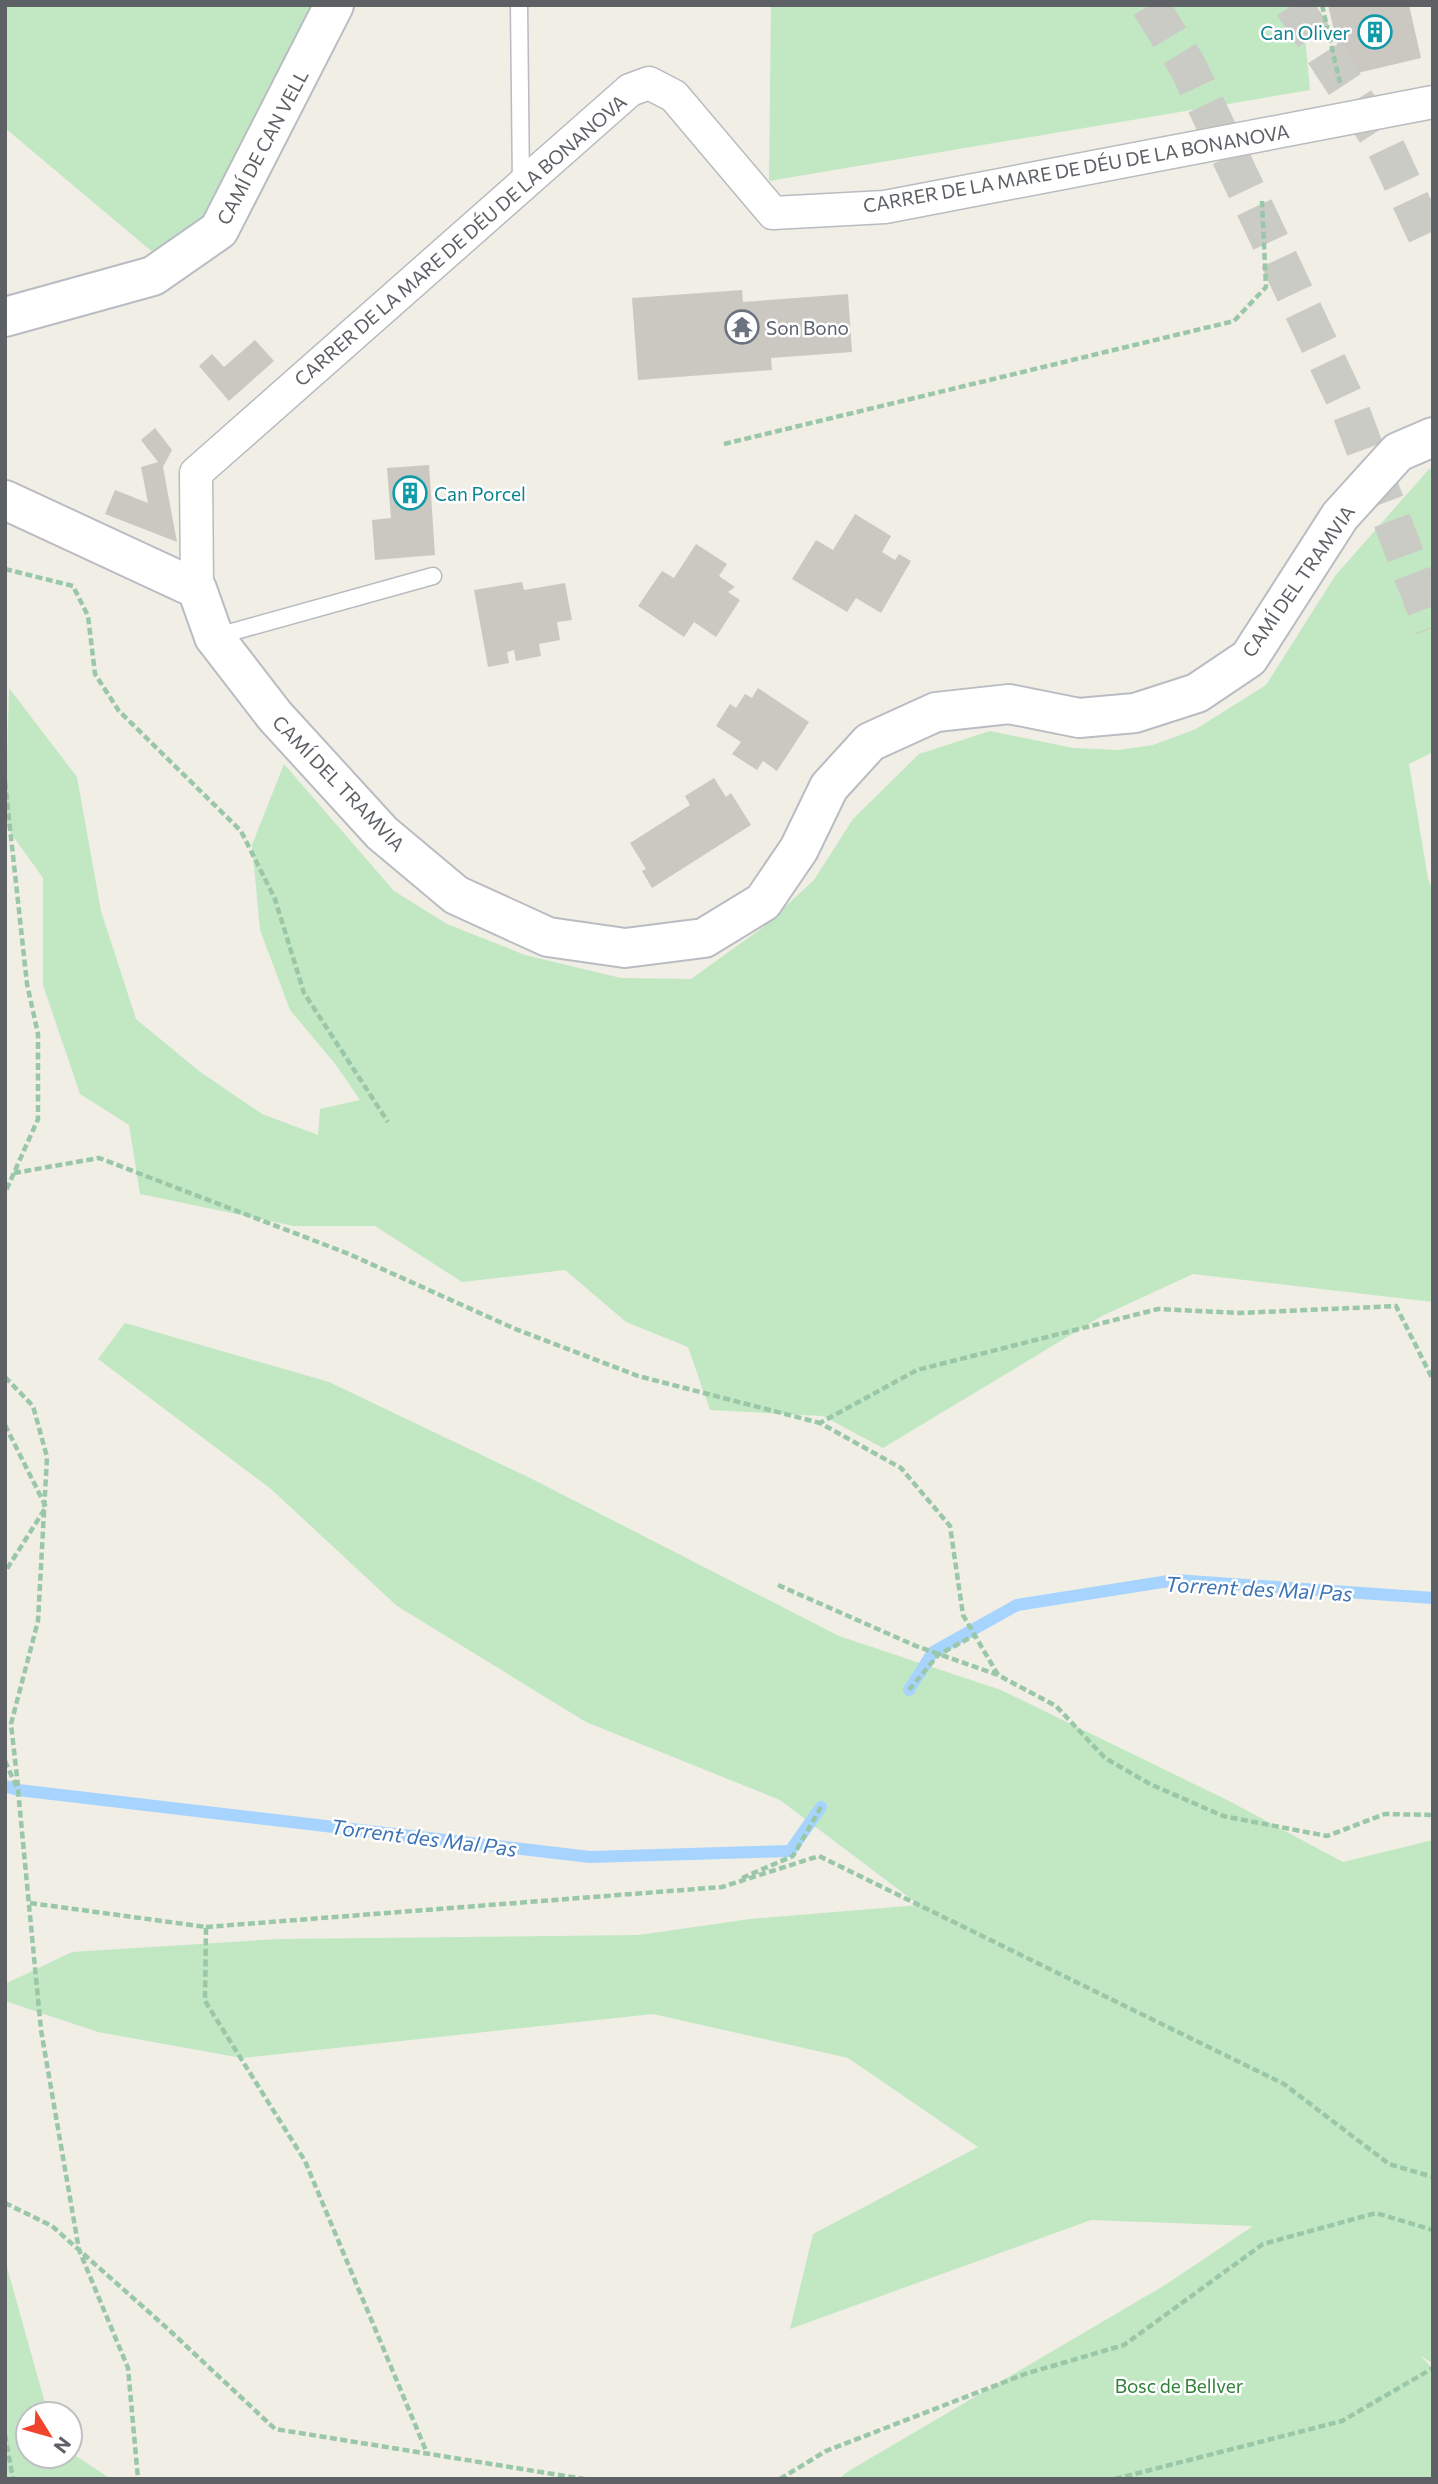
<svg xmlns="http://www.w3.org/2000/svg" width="1438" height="2484" viewBox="0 0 1438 2484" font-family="Commissioner,sans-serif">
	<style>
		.green { fill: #c1e8c3 }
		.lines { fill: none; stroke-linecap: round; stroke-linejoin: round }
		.stream { stroke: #a6d4ff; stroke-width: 12 }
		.building { fill: #cbc8c2 }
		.highway-tunnel { stroke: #cbcbc5; stroke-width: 38; stroke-dasharray: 38 19; stroke-linecap: butt }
		.lane-casing { stroke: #b8bbc0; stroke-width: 19 }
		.street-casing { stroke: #b8bbc0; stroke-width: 35 }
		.secondary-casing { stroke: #b9bcc2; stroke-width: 42 }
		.path { stroke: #99c7a8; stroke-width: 4.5; stroke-dasharray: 7 3.5; stroke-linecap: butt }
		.lane { stroke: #fff; stroke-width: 16 }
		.street { stroke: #fff; stroke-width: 32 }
		.secondary { stroke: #fff; stroke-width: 38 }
		.labels { text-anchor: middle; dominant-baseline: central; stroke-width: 5; stroke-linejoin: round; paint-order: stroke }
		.culture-label { font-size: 19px; fill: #0d838f; stroke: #fff; text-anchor: end }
		.street-label { font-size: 19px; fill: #5d6166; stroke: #fff }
		.worship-label { font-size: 19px; fill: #5b616d; stroke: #fff; text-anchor: start }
		.park-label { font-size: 19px; fill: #308238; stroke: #fff }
		.water-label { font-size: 21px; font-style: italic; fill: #3e73b6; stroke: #fff }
	</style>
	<rect width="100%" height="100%" fill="#f0eee5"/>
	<path class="green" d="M5 5H352L181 276 5 128Z
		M771 5H1302L1310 90 769 181Z
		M1433 468V752L1409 764 1428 879 1433 890V1302L1193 1274 1102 1316 883 1448 823 1416 710 1410 688 1347 626 1322 565 1270 462 1282 375 1226H294L140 1194 129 1125 80 1094 43 985V878L5 825 9 688 77 777 101 911 136 1019 199 1071 262 1114 318 1135 320 1109 360 1100 336 1065 290 1010 260 930 252 845 284 764 394 891 447 924 525 955 621 978 691 979 762 928 814 880 853 819 919 754 990 731 1073 748 1119 750 1153 745 1196 729 1266 685 1335 576 1429 469Z
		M125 1323 329 1382 532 1479 839 1636 1001 1690 1227 1800 1343 1862 1433 1840V2364L1420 2355 1433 2369V2479H839L847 2472 1165 2285 1253 2226 1091 2220 790 2329 813 2234 978 2147 848 2058 653 2014 242 2058 98 2032 5 2001V1984L72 1952 279 1939 639 1935 750 1919 919 1905 780 1800 586 1722 397 1606 271 1489 98 1359Z
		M5 2260 48 2414H28V2456H70V2452L111 2479H5Z"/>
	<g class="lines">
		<path class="stream" d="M909 1690 933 1652 1017 1605 1175 1580 1433 1598
			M5 1786 18 1790 590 1857 790 1851 821 1807"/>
	</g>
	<path class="building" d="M1328 5H1409L1421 58 1345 76Z
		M742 290 743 302 848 294 852 352 771 358 772 370 638 380 632 298Z
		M255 340 274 361 229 401 199 366 212 354 224 367Z
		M155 428 172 450 163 467 177 542 105 514 115 490 148 503 141 467 158 462 141 440Z
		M429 465 435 555 375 560 372 520 391 518 387 468Z
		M855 514 891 536 882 552 895 560 899 554 911 561 881 613 856 598 847 612 792 579 816 540 833 550Z
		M696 544 727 564 719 576 735 587 728 592 740 600 716 637 694 622 684 637 638 606 662 571 674 578Z
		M522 582 524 590 565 583 572 620 557 622 560 640 539 644 541 656 516 661 514 650 507 652 509 663 488 667 474 590Z
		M758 688 809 722 777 771 763 761 757 770 732 754 741 742 716 726 730 704 736 708 745 694 752 698Z
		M714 778 726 797 731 793 751 825 652 888 642 871 646 869 630 843 690 805 685 796Z"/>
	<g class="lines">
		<path class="highway-tunnel" d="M1150 5 1188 67 1351 412 1433 628
			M1293 5 1386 148 1433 249"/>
		<defs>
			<path id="lane" d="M519 5 521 185
				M214 637 433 576"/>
			<path id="street" d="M197 589 196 473 630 90 649 83 674 96 773 213 885 207 1433 102"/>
			<path id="secondary" d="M5 317 153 276 219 230 334 5
				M5 500 197 589 214 637 275 716 382 833 456 895 548 937 625 948 704 938 763 902 799 849 829 787 870 742 936 712 1009 704 1079 718 1135 713 1197 693 1249 658 1340 516 1398 452 1433 437"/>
		</defs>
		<use href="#lane" class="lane-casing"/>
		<use href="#street" class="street-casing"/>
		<use href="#secondary" class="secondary-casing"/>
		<path class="path" d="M1322 5 1340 83
			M724 444 1234 321 1266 287 1262 201
			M5 569 73 586 88 616 95 674 119 711 241 831 275 899 304 993 388 1122
			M5 782 27 984 38 1034V1119L5 1193
			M14 1173 99 1158 349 1254 513 1328 638 1376 820 1423
			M5 1377 33 1406 47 1457 38 1621 11 1724 18 1786
			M5 1425 46 1507 5 1572
			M778 1585 916 1646 998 1675 1056 1706 1105 1758 1150 1784 1223 1816 1327 1836 1385 1814 1433 1815
			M998 1675 963 1615 950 1526 901 1468 820 1423 917 1370 1158 1309 1240 1313 1396 1306 1433 1380
			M909 1690 938 1655 975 1635
			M5 1761 18 1790 41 2030 79 2250 128 2368 138 2479
			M742 1878 793 1856 821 1807
			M30 1903 206 1927 205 2001 305 2161 427 2453
			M206 1927 722 1887 819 1856 1284 2084 1389 2164 1433 2177
			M5 2203 52 2226 168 2329 275 2429 584 2479
			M5 2435 13 2479
			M780 2479 826 2451 1025 2374 1124 2345 1263 2244 1376 2213 1433 2230
			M1115 2479 1342 2421 1433 2368"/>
		<use href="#lane" class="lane"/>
		<use href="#street" class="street"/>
		<use href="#secondary" class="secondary"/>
	</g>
	<defs>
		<symbol id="building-ring" viewBox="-11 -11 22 22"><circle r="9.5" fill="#fff" stroke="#0f9aa8" stroke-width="1.5"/><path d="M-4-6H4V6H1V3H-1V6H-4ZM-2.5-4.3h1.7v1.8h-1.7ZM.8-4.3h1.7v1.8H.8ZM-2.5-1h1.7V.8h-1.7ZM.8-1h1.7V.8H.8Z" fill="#0f9aa8"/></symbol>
		<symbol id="temple-ring" viewBox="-11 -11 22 22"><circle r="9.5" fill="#fff" stroke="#6b7280" stroke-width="1.5"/><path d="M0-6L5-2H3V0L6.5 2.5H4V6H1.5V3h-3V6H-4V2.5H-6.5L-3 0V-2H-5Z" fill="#6b7280"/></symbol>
	</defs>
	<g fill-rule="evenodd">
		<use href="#building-ring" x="1356" y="13" width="38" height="38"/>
		<use href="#temple-ring" x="723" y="308" width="38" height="38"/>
		<use href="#building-ring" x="391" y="474" width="38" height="38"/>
	</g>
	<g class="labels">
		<g class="culture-label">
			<text x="1350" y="32">Can Oliver</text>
			<text x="434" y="493" text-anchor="start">Can Porcel</text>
		</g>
		<g class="street-label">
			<text transform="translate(262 147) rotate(-62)">CAMÍ DE CAN VELL</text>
			<text transform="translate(1076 168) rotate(-10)">CARRER DE LA MARE DE DÉU DE LA BONANOVA</text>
			<text transform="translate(460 240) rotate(-41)">CARRER DE LA MARE DE DÉU DE LA BONANOVA</text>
			<text transform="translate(1298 581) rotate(-55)">CAMÍ DEL TRAMVIA</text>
			<text transform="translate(339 783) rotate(46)">CAMÍ DEL TRAMVIA</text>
		</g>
		<g class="worship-label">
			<text x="766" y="327">Son Bono</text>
		</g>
		<g class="park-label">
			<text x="1179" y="2385">Bosc de Bellver</text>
		</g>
		<g class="water-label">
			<text transform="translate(1259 1588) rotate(3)">Torrent des Mal Pas</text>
			<text transform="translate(424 1837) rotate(7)">Torrent des Mal Pas</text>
		</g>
	</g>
	<rect width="1438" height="2484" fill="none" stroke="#5d6166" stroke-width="14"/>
	<g transform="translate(49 2435) rotate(127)"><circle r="33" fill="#ffffff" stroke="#bec0c2" stroke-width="2"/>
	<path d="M0-5L12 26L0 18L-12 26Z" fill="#f0442c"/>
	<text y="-10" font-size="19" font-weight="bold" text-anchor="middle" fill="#5d6166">N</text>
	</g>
</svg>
